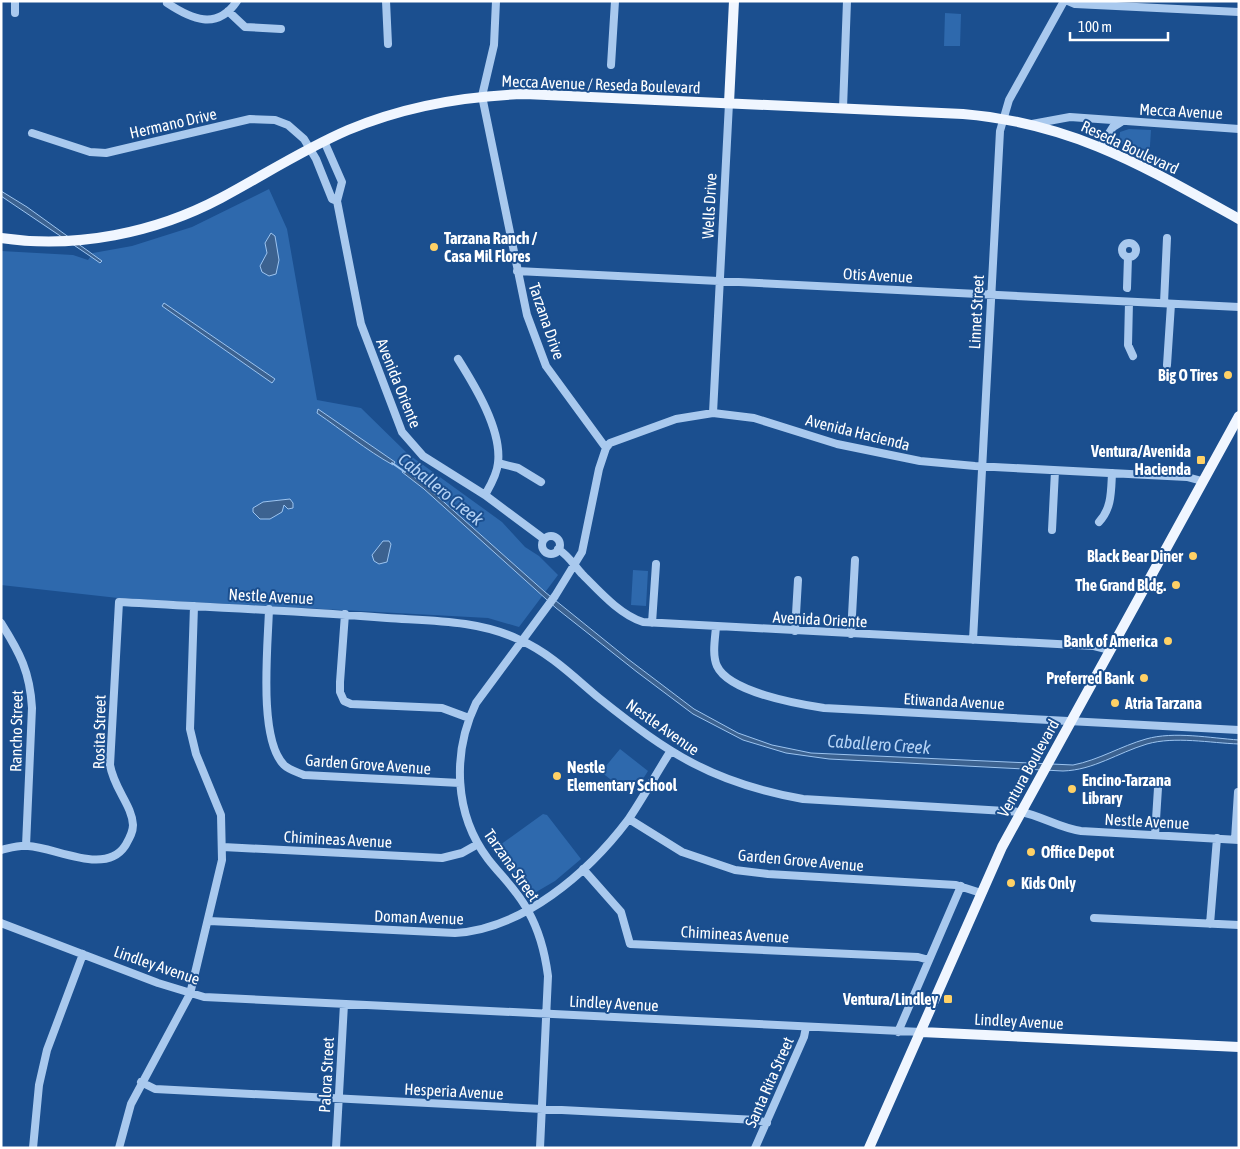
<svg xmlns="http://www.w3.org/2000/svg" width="1240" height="1149" viewBox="0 0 1240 1149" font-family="'Asap Condensed',sans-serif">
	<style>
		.green { fill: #2e69ad }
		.water { fill: #3c6290; stroke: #9cc4f0 }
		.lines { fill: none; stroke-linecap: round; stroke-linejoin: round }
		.stream { stroke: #9cc4f0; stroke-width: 2 }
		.minor { stroke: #a9c9ee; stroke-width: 8 }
		.major { stroke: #f0f6ff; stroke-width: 10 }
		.poi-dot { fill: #ffd166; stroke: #1b4f8f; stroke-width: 2 }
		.labels { text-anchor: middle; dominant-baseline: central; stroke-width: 4; stroke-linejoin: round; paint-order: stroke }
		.street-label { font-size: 16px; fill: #fff; stroke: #1b4f8f }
		.poi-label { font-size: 16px; font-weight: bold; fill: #fff; stroke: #1b4f8f; text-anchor: end }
		.water-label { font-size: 18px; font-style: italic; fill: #b5d3f5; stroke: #1b4f8f }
	</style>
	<rect width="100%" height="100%" fill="#1b4f8f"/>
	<path class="green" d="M945 13 961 14 960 46H944Z
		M1129 129 1151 130 1149 161 1119 142 1120 132Z
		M269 189 287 229 317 400 361 408 408 454 502 522 525 547 539 556 558 575 519 627 488 618 118 598 1 585V251L73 255 88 260 93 253 132 246 192 227Z
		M633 570 648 571 646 606 631 605Z
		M620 749 648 771 632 796 601 772Z
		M543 814 547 815 581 859 555 881 531 895 493 850Z"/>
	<path class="water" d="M1 191 27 207 102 261 100 263 90 256 1 196Z
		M271 233 275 236 279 260 276 274 269 276 262 272 260 266 267 253 265 243Z
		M164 303 275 379 272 383 162 306Z
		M318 409 395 462 393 465C366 450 342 430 317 413Z
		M404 469 427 487 545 592 628 659 694 709 738 733 772 745 811 753 1073 765C1099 760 1121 746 1146 739 1174 731 1210 738 1239 740V744C1210 743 1175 736 1147 744 1117 753 1094 770 1063 771L829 759 786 753 743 740 693 714 637 672 556 608 424 489 402 472Z
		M290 499 293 503V508L288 509 284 505 282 512 270 519H260L253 512V508L263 502Z
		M383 541H389L391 544 387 562 379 564 374 561 372 555Z"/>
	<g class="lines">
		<path class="stream" d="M392 463 405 472"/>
		<path class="minor" d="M386 1 388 44
			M496 1 494 45 482 96 527 315 546 366 606 448
			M1068 1 1075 4 1239 12
			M167 3C191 19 217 31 237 1
			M228 11 245 27 281 29
			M15 13V1
			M611 65 615 1
			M843 108 847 1
			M1032 124 1070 117 1239 129
			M32 133 90 152 106 153 250 119 275 120 288 125 304 139 316 159 332 199 337 201
			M324 141 342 182 337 201 361 324 402 432 423 456 485 495 544 539
			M1101 146 1113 127 1121 122
			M1122 250a7 7 0 1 1 14 0a7 7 0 1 1-14 0Z
			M517 271 1239 307
			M1127 288 1128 257
			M1129 302 1128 345 1133 356
			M1164 303 1167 238
			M458 359C475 386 502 430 498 463 497 475 490 486 485 495
			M1167 365 1171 304
			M713 413 729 103
			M498 463 518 468 541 482
			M1099 522C1112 508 1111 491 1112 473
			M1052 530 1055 471
			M542 545a9 9 0 1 1 18 0a9 9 0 1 1-18 0Z
			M558 549C569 556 574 565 582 574 599 591 620 615 643 622L1094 646 1110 650
			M269 609C268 645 258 739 284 765 289 770 297 772 304 775L460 783
			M345 614 340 682V692L344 701 351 704 442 708 469 718
			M1 623C20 653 30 672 32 708L26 846
			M652 623 656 564
			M716 627C715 639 712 655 717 666 729 692 798 704 824 708L1239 730
			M795 631 798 580
			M851 634 855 560
			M973 640 1000 131 1009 100 1064 1
			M629 819 682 852 735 870 768 874 956 885 981 893
			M1155 835 1158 788
			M1235 839 1238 792
			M223 847 442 858 462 853 478 844
			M1 850C10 848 19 845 28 846 55 847 105 876 125 846 129 839 133 833 133 825 132 805 114 789 110 765L119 602C208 607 298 611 387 618 432 621 478 620 520 640 550 653 575 678 599 698 669 754 713 783 803 799L1021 812C1042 816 1059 828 1081 831L1239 840
			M583 869 621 912 630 944 918 957 929 960
			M1094 918 1239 925
			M209 921 455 933C523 929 588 873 628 820 643 798 656 774 670 752
			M1 923 158 983 204 997 921 1032
			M1210 924 1217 838
			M898 1032 961 886
			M141 1082 155 1089 757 1120 767 1123
			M33 1148 39 1085 47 1050 83 954
			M119 1148 131 1104 190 994 222 860 221 815 196 754 190 729 194 606
			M336 1148 344 1004
			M540 1148 548 976C545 953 540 932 528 911 518 891 501 876 488 859 454 814 452 753 476 703L555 596 582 552 599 469 606 448 610 443 676 419 713 413 754 418 837 444 920 461 975 466 1187 477 1202 481
			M755 1148 804 1037 806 1027"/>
		<path class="major" d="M729 103 734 1
			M1 238C76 249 155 233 221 198 264 175 304 149 348 130 405 106 464 96 525 94L963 114C1073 123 1145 167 1239 219
			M921 1032 1239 1047
			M869 1148 1002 847 1239 416"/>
	</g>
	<g class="poi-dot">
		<circle cx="434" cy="247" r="5"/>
		<circle cx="1228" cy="375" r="5"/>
		<rect x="1196" y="455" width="10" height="10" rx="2.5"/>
		<circle cx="1193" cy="556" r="5"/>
		<circle cx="1176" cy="585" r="5"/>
		<circle cx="1168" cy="641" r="5"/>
		<circle cx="1144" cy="678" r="5"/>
		<circle cx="1115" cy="703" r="5"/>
		<circle cx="557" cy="776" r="5"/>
		<circle cx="1072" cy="789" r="5"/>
		<circle cx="1031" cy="852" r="5"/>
		<circle cx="1011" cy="883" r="5"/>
		<rect x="943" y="994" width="10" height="10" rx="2.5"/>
	</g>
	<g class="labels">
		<g class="street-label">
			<text transform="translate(601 84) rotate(2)">Mecca Avenue / Reseda Boulevard</text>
			<text transform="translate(1181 111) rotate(3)">Mecca Avenue</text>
			<text transform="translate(173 123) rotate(-13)">Hermano Drive</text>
			<text transform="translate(1130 147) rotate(25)">Reseda Boulevard</text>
			<text transform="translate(709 206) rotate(-87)">Wells Drive</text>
			<text transform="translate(878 275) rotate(3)">Otis Avenue</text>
			<text transform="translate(976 312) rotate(-87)">Linnet Street</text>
			<text transform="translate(547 321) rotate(71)">Tarzana Drive</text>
			<text transform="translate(399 383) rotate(68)">Avenida Oriente</text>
			<text transform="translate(858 432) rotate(14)">Avenida Hacienda</text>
			<text transform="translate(271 596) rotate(3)">Nestle Avenue</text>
			<text transform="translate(820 619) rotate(3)">Avenida Oriente</text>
			<text transform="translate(954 701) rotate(3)">Etiwanda Avenue</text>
			<text transform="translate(663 727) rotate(35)">Nestle Avenue</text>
			<text transform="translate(16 731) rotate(-89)">Rancho Street</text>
			<text transform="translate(99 732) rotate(-89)">Rosita Street</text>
			<text transform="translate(368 764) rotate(4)">Garden Grove Avenue</text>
			<text transform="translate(1028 768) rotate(-61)">Ventura Boulevard</text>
			<text transform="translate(1147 821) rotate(3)">Nestle Avenue</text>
			<text transform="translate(338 839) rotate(3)">Chimineas Avenue</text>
			<text transform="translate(801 860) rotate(5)">Garden Grove Avenue</text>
			<text transform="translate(512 865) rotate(55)">Tarzana Street</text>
			<text transform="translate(419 917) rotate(2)">Doman Avenue</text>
			<text transform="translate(735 934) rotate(3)">Chimineas Avenue</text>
			<text transform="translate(157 965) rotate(19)">Lindley Avenue</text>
			<text transform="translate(614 1003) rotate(3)">Lindley Avenue</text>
			<text transform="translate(1019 1021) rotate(3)">Lindley Avenue</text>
			<text transform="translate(326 1075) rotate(-87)">Palora Street</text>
			<text transform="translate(769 1082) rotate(-66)">Santa Rita Street</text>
			<text transform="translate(454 1091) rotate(3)">Hesperia Avenue</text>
		</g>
		<g class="poi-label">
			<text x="444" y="238" text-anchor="start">Tarzana Ranch /<tspan x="444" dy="18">Casa Mil Flores</tspan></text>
			<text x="1218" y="375">Big O Tires</text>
			<text x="1191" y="451">Ventura/Avenida<tspan x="1191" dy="18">Hacienda</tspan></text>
			<text x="1183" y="556">Black Bear Diner</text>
			<text x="1166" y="585">The Grand Bldg.</text>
			<text x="1158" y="641">Bank of America</text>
			<text x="1134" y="678">Preferred Bank</text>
			<text x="1125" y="703" text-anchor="start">Atria Tarzana</text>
			<text x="567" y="767" text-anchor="start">Nestle<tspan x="567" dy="18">Elementary School</tspan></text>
			<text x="1082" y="780" text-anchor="start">Encino-Tarzana<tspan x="1082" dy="18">Library</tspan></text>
			<text x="1041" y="852" text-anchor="start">Office Depot</text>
			<text x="1021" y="883" text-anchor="start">Kids Only</text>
			<text x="938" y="999">Ventura/Lindley</text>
		</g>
		<g class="water-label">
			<text transform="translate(441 489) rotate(39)">Caballero Creek</text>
			<text transform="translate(879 744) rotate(4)">Caballero Creek</text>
		</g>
	</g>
	<rect width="1240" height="1149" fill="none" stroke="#ffffff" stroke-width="5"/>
	<path d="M1070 32v8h98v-8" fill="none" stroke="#ffffff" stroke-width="2.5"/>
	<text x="1078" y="32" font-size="15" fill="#ffffff" stroke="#1b4f8f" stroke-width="4" paint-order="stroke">100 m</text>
</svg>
